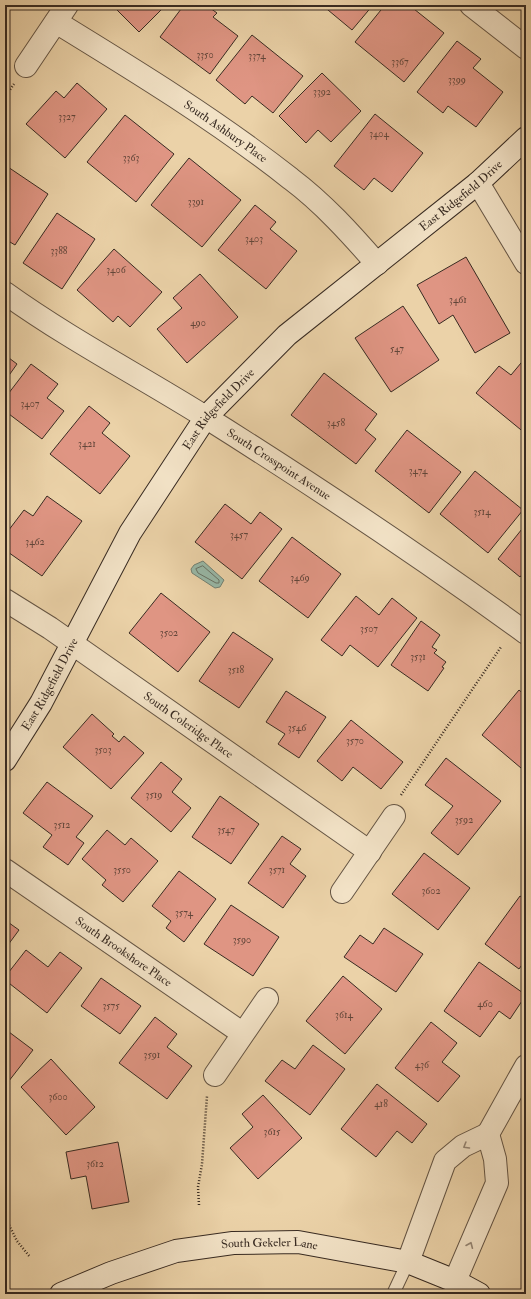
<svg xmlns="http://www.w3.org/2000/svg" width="531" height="1299" viewBox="0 0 531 1299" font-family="'IM FELL Double Pica',serif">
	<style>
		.water { fill: #98b8a7; stroke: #728072 }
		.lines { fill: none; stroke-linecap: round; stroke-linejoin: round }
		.shore { stroke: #687264; stroke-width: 1 }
		.building { fill: #df9583; stroke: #382b22 }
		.lane-casing { stroke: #655544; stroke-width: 14 }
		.street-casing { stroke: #655544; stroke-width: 24 }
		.secondary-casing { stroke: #382b22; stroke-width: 24 }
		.path { stroke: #382b22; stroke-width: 2.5; stroke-dasharray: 1 2; stroke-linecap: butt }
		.lane { stroke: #f2e2c6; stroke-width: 12 }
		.street { stroke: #f2e2c6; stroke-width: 22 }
		.secondary { stroke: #f2e2c6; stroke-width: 22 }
		.oneway { stroke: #958674 }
		.labels { text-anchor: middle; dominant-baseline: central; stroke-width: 3; stroke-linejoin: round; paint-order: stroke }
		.number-label { font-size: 10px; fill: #62463a }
		.street-label { font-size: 12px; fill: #382b22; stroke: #f2e2c6 }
	</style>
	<rect width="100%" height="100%" fill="#ebd2a8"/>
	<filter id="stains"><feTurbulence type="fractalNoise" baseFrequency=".005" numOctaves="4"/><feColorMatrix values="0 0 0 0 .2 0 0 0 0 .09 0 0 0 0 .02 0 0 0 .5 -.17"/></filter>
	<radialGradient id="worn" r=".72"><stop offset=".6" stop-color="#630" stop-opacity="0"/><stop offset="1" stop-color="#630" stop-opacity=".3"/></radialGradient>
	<path class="water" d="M203 561 224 580 220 587 215 588 192 573 191 569 194 565Z"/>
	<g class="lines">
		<path class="shore" d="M203 566 219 580V583H216L198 573 196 569Z"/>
	</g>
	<path class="building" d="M112 5H166L139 32Z
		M184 5H206L217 13 213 17 238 36 210 74 160 37Z
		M322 5H373L352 30Z
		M385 5H409L444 33 404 82 355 42Z
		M252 35 303 76 273 113 252 96 245 104 216 80Z
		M457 41 481 59 473 68 503 92 476 127 448 106 443 113 417 92Z
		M322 73 361 111 331 142 318 130 306 143 279 116Z
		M77 83 107 109 65 158 26 124 56 91 64 98Z
		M375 114 423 153 392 192 374 178 364 190 334 166Z
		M125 115 174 154 136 202 87 162Z
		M189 158 241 200 202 247 151 205Z
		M5 165 48 194 15 245 5 239Z
		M255 205 276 222 270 229 297 251 266 289 218 250Z
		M57 213 95 239 62 289 23 263Z
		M114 249 162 292 130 327 118 316 113 322 77 290Z
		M466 257 510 333 475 353 453 315 439 324 417 285Z
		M200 274 238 317 187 363 157 329 182 308 173 298Z
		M403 306 439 360 391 392 355 338Z
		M5 355 17 364 5 381Z
		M526 357V434L476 393 499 366 511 375Z
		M31 364 58 384 47 398 64 411 42 439 5 411V398Z
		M324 373 377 414 365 430 376 439 356 464 291 415Z
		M89 406 110 423 102 433 130 456 100 494 50 454Z
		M407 430 461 472 429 513 375 471Z
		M475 471 523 510 488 553 440 514Z
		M47 496 82 521 42 576 5 550V535L24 510 33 516Z
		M5 499 9 502 5 507Z
		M225 504 251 524 260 512 282 529 242 579 195 542Z
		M526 524V570L520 577 498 559Z
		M292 537 341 574 308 618 259 581Z
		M161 593 210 632 178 672 129 633Z
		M356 596 379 615 392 598 417 618 378 667 350 645 342 656 321 640Z
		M421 621 440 635 432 647 437 650 434 653 446 662 442 667 444 668 428 691 391 665Z
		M233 632 273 659 239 708 199 681Z
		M519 690 526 696V762L521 768 482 735Z
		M286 691 326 717 299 758 278 744 285 734 266 722Z
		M92 714 114 734 112 736 119 742 124 736 144 753 111 789 63 747Z
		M351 720 403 762 381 789 353 767 342 781 317 761Z
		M446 758 501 801 458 855 431 833 453 806 425 785Z
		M161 762 182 779 172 792 191 808 171 832 131 798Z
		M47 782 93 816 76 837 84 843 68 865 43 847 52 835 23 813Z
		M220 796 259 824 231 864 192 837Z
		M107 830 125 845 131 838 158 861 123 902 102 885 106 880 82 859Z
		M282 836 301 849 290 864 306 876 283 908 248 883Z
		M424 853 470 888 438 930 392 894Z
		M179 871 216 899 184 942 166 928 171 921 152 906Z
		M520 896 526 900V959L519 969 485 944Z
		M231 905 279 937 253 976 204 944Z
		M5 920 19 930 5 949Z
		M384 928 423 954 396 992 344 957 360 935 373 944Z
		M26 950 48 967 60 952 82 968 47 1013 5 980V977Z
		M479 962 526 995 510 1019 499 1011 480 1037 444 1011Z
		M343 976 382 1009 345 1054 306 1021Z
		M101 978 141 1006 120 1034 81 1006Z
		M155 1017 177 1034 167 1047 192 1066 167 1099 119 1063Z
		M431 1022 457 1043 442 1062 460 1076 438 1102 395 1068Z
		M5 1029 33 1050 5 1086Z
		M313 1045 345 1069 310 1115 265 1081 282 1060 295 1069Z
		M51 1059 95 1107 66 1135 21 1087Z
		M377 1084 427 1124 412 1143 397 1131 376 1157 341 1129Z
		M263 1095 302 1138 258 1179 230 1148 253 1127 242 1114Z
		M118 1142 129 1202 92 1209 86 1176 71 1179 66 1152Z"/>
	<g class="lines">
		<defs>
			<path id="lane" d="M393 1294 408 1262"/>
			<g id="street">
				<path d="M471 5 526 48"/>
				<path id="s1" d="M56 22C136 71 216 120 291 179 323 203 351 234 377 264"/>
				<path d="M26 66 67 5"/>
				<path d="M478 183 526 263"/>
				<path id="s2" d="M5 293C69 339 140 376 207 418 315 486 423 558 526 633"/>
				<path id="s3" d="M5 600 50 628 370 852"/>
				<path id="s4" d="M5 870 242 1033"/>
				<path d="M342 892 394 816"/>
				<path d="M215 1075 267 999"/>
				<path d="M488 1134 526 1066"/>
				<path d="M408 1262 445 1161 463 1146 488 1134 495 1159 497 1183 455 1281"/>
			</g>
			<g id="secondary">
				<path id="s5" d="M5 760 41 703 130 533 206 417 287 335 478 183 526 138"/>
				<path id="s6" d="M61 1294 111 1273 176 1251 233 1243 298 1242 408 1262 455 1281 479 1294"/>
			</g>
		</defs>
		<use href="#lane" class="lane-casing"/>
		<use href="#street" class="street-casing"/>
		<use href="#secondary" class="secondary-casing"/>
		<path class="path" d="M5 97 14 84
			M401 795 501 647
			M199 1205 198 1187 202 1164 207 1096
			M5 1217 17 1241 30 1257"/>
		<use href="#lane" class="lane"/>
		<use href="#street" class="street"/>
		<use href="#secondary" class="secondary"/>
	</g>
	<defs><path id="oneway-chevron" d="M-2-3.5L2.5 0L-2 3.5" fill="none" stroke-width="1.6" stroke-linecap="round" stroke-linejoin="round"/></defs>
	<g class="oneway">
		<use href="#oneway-chevron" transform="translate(466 1146) rotate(149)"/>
		<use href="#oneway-chevron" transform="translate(470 1245) rotate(-67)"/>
	</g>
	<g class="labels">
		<g class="number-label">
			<text x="205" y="55">3350</text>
			<text x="257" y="56">3374</text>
			<text x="400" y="62">3367</text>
			<text x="457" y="80">3399</text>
			<text x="322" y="92">3392</text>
			<text x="67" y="117">3327</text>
			<text x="379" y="134">3404</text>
			<text x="131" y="158">3363</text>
			<text x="196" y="202">3391</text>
			<text x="254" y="239">3403</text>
			<text x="59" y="251">3388</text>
			<text x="116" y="270">3406</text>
			<text x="458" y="300">3461</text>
			<text x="198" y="323">490</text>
			<text x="397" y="349">547</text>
			<text x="30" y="404">3407</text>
			<text x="336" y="423">3458</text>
			<text x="87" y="444">3421</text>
			<text x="418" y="471">3474</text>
			<text x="482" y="512">3514</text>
			<text x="239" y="535">3457</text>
			<text x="35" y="542">3462</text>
			<text x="300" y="578">3469</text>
			<text x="369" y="629">3507</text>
			<text x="169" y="633">3502</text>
			<text x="418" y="657">3531</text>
			<text x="236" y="670">3518</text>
			<text x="297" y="728">3546</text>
			<text x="355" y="741">3570</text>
			<text x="103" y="750">3503</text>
			<text x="154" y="795">3519</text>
			<text x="464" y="820">3592</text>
			<text x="62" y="825">3512</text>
			<text x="226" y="830">3547</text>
			<text x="122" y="870">3550</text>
			<text x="277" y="870">3571</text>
			<text x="431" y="891">3602</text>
			<text x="184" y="913">3574</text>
			<text x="242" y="940">3590</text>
			<text x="485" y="1004">460</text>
			<text x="111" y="1006">3575</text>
			<text x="344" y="1015">3614</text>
			<text x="152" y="1055">3591</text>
			<text x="422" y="1065">436</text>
			<text x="58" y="1097">3600</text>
			<text x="381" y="1104">418</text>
			<text x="272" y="1132">3615</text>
			<text x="95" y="1164">3612</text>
		</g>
		<g class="street-label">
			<text stroke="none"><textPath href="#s1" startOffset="202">South Ashbury Place</textPath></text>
			<text stroke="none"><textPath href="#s5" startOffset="736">East Ridgefield Drive</textPath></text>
			<text stroke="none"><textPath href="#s5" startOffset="412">East Ridgefield Drive</textPath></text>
			<text stroke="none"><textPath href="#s2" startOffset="323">South Crosspoint Avenue</textPath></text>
			<text stroke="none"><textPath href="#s5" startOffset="88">East Ridgefield Drive</textPath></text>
			<text stroke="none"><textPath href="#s3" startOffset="222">South Coleridge Place</textPath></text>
			<text stroke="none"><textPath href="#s4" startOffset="144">South Brookshore Place</textPath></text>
			<text stroke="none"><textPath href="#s6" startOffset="217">South Gekeler Lane</textPath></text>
		</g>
	</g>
	<rect width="531" height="1299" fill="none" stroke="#ebd2a8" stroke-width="20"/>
	<rect x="6" y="6" width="519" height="1287" fill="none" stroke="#382b22" stroke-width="2"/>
	<rect x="10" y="10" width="511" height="1279" fill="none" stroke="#382b22"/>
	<rect width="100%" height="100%" filter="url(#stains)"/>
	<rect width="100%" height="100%" fill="url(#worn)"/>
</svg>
